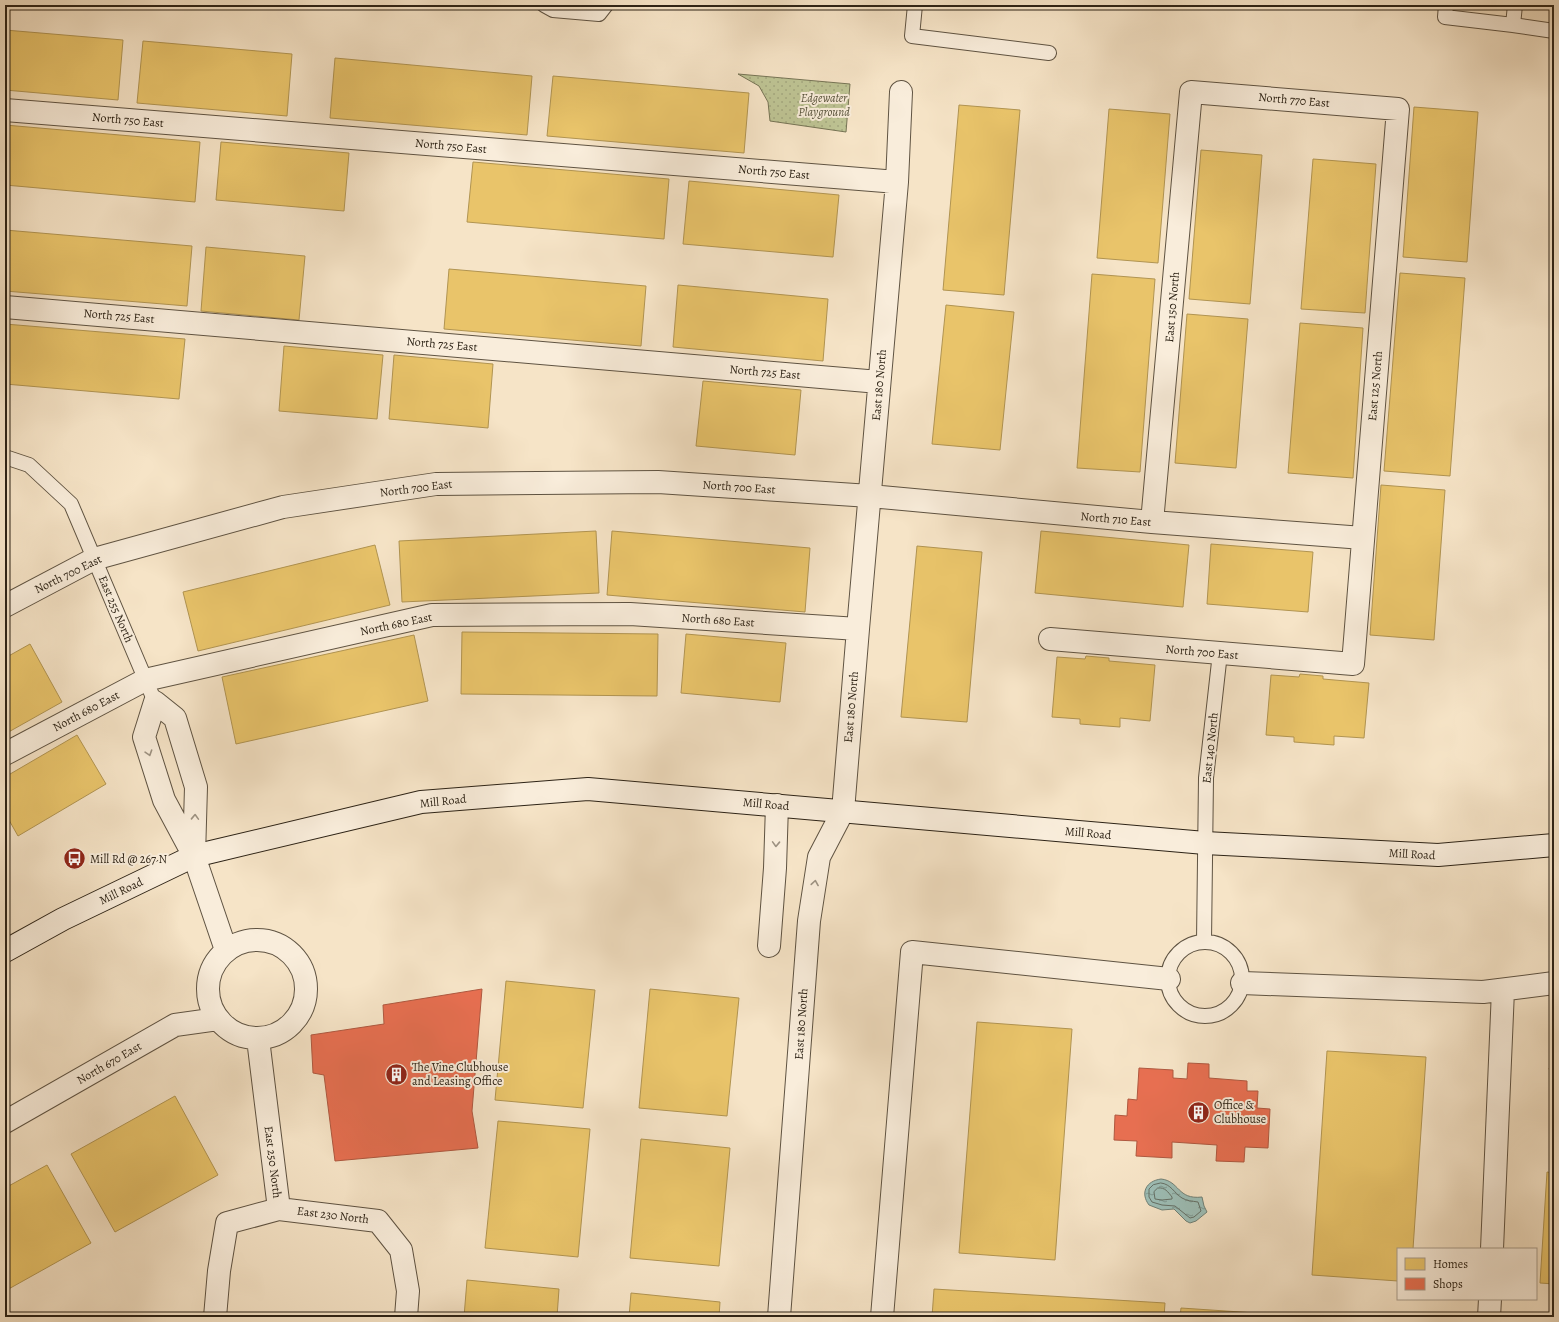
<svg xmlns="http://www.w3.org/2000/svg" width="1559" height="1322" viewBox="0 0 1559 1322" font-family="Alegreya,serif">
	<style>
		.green { fill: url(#green-dots); stroke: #767455 }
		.water { fill: url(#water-ripples); stroke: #708076 }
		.homes { fill: #e9c46a; stroke: #b19451 }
		.shops { fill: #e76f51; stroke: #af583f }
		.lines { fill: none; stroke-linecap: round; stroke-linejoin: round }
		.shore { stroke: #657066; stroke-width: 1 }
		.service-casing { stroke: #5f5342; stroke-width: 16 }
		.minor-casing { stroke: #5f5342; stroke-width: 24 }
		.secondary-casing { stroke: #2d2316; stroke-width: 24 }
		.service { stroke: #f9eddb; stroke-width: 14 }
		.minor { stroke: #f9eddb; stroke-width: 22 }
		.secondary { stroke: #f9eddb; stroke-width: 22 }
		.oneway { stroke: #9d9282 }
		.labels { text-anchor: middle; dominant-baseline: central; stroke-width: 4; stroke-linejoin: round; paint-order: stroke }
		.park-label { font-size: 12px; font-style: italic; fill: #58533c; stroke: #f9eddb }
		.street-label { font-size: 12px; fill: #2d2316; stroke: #f9eddb }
		.poi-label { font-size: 12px; fill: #2d2316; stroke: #f9eddb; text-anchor: start }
	</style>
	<defs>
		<pattern id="green-dots" width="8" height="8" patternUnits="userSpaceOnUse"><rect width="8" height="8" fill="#bec494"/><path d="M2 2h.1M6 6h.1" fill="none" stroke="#a4a87f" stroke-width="1.8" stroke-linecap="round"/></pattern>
		<pattern id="water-ripples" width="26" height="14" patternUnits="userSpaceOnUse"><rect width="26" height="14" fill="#9dbeb6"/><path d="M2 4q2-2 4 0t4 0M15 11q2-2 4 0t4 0" fill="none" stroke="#809a93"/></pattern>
	</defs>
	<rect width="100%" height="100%" fill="#f6e4c7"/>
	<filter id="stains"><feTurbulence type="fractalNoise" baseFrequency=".005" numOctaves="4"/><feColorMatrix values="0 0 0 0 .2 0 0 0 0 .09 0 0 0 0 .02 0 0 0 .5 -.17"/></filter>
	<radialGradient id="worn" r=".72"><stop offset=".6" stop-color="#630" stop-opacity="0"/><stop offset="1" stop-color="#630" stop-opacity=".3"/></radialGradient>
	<path class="green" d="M738 74 850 84 846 132 770 121 768 102 759 86Z"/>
	<path class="water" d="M1161 1179C1180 1181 1177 1200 1202 1197L1204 1206 1207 1212 1196 1221 1190 1223 1186 1221 1174 1209 1162 1210 1149 1205C1140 1193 1146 1181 1161 1179Z"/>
	<path class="homes" d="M5 30 123 40 118 100 5 90Z
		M143 41 292 54 287 116 137 103Z
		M335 58 532 76 527 135 330 118Z
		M553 76 749 93 744 153 547 136Z
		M959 105 1020 110 1004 295 943 290Z
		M1414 107 1478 112 1467 262 1403 257Z
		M1109 109 1170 114 1158 263 1097 258Z
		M5 125 200 142 195 202 5 185Z
		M221 142 349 153 344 211 216 200Z
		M1201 150 1262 155 1250 304 1189 299Z
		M1313 159 1376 164 1365 313 1301 309Z
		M473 162 669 179 664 239 467 222Z
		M689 181 839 195 833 257 683 244Z
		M5 230 192 246 187 306 5 291Z
		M206 247 305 256 299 320 201 311Z
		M449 269 646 286 641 346 444 329Z
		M1400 273 1465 278 1450 476 1384 471Z
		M1092 274 1155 279 1140 472 1077 468Z
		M678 285 828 299 823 361 673 347Z
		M946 305 1014 312 1000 450 932 444Z
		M1187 314 1248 319 1236 468 1175 463Z
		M1300 323 1363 328 1353 478 1288 473Z
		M5 324 185 339 179 399 5 384Z
		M284 346 383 355 377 419 279 411Z
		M394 355 493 364 488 428 389 419Z
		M703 381 801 390 795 455 696 446Z
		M1381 485 1445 490 1434 640 1370 635Z
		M596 531 599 593 402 602 399 541Z
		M612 531 810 548 805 612 607 595Z
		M1041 531 1189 545 1183 607 1035 593Z
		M1211 544 1313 552 1308 612 1207 604Z
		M375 545 390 605 198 651 183 592Z
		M917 546 982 552 967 722 901 717Z
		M462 632 658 634 657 696 461 694Z
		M686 634 786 643 780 702 681 693Z
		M414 635 428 701 236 744 222 677Z
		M30 644 62 702 5 734V658Z
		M1086 656 1109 658V661L1155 665 1150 721 1120 718V727L1080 724V719L1052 717 1057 657 1085 659Z
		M1300 674 1323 676V679L1369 683 1364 738 1334 736V745L1294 742V737L1266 735 1271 675 1299 677Z
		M77 735 106 784 18 836 5 813V777Z
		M506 981 595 990 583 1108 495 1100Z
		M650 989 739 998 727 1116 639 1108Z
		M977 1022 1072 1029 1055 1260 959 1253Z
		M1327 1051 1426 1057 1413 1249H1398V1281L1312 1275Z
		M1554 1066V1089L1549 1068Z
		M175 1096 218 1175 115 1232 71 1154Z
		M498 1121 590 1129 578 1257 485 1248Z
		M641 1139 730 1148 719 1266 630 1258Z
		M47 1165 91 1243 5 1291V1188Z
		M1547 1172 1554 1173V1284L1540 1283Z
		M467 1280 559 1289 557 1317H464Z
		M934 1289 1165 1303 1164 1317H932Z
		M631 1293 720 1302 719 1317H629Z
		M1181 1308 1300 1316 1310 1317H1180Z"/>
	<path class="shops" d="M482 989 472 1111 478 1148 335 1161 324 1075 313 1073 311 1035 384 1024 383 1005Z
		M1188 1063 1209 1064V1078L1247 1081V1091H1258L1257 1108 1270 1109 1268 1148 1245 1147 1244 1162 1216 1161 1217 1145 1172 1142V1158L1136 1156 1137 1141 1114 1140 1115 1115 1127 1116 1128 1099 1137 1100 1139 1068 1173 1070V1078L1187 1079Z"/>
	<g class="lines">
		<path class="shore" d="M1161 1183C1171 1184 1174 1193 1182 1198 1187 1201 1192 1201 1198 1202L1201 1211 1194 1217 1190 1218 1175 1206 1162 1205 1152 1202 1149 1197V1189L1153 1185Z
			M1158 1188C1165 1187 1168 1192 1172 1197V1199L1162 1200 1155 1199 1154 1192Z"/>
		<defs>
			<path id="service" d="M544 5 553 10 599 14 606 5
				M915 5 912 36 1049 53
				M1446 5 1445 17 1513 25 1515 5
				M1513 25 1554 31
				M5 457 29 465 71 504 155 702
				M1204 941 1206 778 1220 653
				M1168 979a37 37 0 1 1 74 0a37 37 0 1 1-74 0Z"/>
			<path id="minor" d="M5 110 897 182
				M5 307 879 382
				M5 606 94 559 283 507 436 484 658 482 870 496 1152 522 1363 538
				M1050 639 1353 664 1398 109 1191 92 1152 522
				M5 754 145 680 432 615 630 614 858 629
				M194 856 196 787 175 718 155 702 144 737 164 800 194 856 226 950
				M208 989a49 49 0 1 1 98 0a49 49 0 1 1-98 0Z
				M769 946 775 868 777 805
				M1242 983 1483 992 1554 983
				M258 1039 279 1209
				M5 1122 175 1025 218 1019
				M1492 1249 1503 990
				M215 1317 219 1271 227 1223 279 1209 378 1221 401 1250 408 1291 406 1317
				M779 1317 809 921 819 857 843 811 858 629 897 182 901 92
				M882 1317 912 952 1169 979
				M1489 1317 1490 1299"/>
			<path id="secondary" d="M5 951 63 919 194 856 421 802 588 789 1205 843 1438 855 1554 845"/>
		</defs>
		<use href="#service" class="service-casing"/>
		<use href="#minor" class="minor-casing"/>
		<use href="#secondary" class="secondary-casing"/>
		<use href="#service" class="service"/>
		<use href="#minor" class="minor"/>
		<use href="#secondary" class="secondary"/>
	</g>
	<defs><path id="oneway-chevron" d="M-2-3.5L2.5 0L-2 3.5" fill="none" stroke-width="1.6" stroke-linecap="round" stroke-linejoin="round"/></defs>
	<g class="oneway">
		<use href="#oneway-chevron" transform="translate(149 753) rotate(72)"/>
		<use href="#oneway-chevron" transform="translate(195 817) rotate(-88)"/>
		<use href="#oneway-chevron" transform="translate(776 844) rotate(92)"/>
		<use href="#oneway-chevron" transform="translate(815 883) rotate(-81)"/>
	</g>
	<defs>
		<symbol id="bus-disc" viewBox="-11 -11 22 22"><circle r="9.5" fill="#8f2418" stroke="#f9eddb"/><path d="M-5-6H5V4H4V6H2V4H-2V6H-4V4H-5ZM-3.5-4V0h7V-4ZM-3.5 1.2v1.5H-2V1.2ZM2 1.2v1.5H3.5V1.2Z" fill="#fff"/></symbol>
		<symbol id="building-disc" viewBox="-11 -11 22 22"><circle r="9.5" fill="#8f2418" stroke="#f9eddb"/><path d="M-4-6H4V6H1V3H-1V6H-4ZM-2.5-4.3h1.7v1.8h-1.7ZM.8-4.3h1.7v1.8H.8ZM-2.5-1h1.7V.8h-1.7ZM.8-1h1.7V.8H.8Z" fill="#fff"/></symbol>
	</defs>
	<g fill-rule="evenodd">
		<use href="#bus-disc" x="62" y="846" width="25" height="25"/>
		<use href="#building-disc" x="384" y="1062" width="25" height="25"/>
		<use href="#building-disc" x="1186" y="1100" width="25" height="25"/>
	</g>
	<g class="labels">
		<g class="park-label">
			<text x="824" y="98">Edgewater<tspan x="824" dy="14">Playground</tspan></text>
		</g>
		<g class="street-label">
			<text transform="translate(1294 100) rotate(5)">North 770 East</text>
			<text transform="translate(128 120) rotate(5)">North 750 East</text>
			<text transform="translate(451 146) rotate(5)">North 750 East</text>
			<text transform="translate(774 172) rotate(5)">North 750 East</text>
			<text transform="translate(1172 307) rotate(-85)">East 150 North</text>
			<text transform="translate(119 316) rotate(5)">North 725 East</text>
			<text transform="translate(442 344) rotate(5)">North 725 East</text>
			<text transform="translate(765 372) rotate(5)">North 725 East</text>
			<text transform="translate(879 385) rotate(-85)">East 180 North</text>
			<text transform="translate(1375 386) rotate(-85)">East 125 North</text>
			<text transform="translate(739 487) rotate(4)">North 700 East</text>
			<text transform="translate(416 488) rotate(-7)">North 700 East</text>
			<text transform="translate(1116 519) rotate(5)">North 710 East</text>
			<text transform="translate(68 574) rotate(-26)">North 700 East</text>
			<text transform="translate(116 609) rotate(67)">East 255 North</text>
			<text transform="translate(718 620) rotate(4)">North 680 East</text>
			<text transform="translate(396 624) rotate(-12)">North 680 East</text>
			<text transform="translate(1202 652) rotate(5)">North 700 East</text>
			<text transform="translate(851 707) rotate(-85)">East 180 North</text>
			<text transform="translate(86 711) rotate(-28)">North 680 East</text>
			<text transform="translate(1210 748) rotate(-84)">East 140 North</text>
			<text transform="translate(443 801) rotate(-6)">Mill Road</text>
			<text transform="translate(766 804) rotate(5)">Mill Road</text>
			<text transform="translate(1088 833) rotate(5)">Mill Road</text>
			<text transform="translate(1412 854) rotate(3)">Mill Road</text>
			<text transform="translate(121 891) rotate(-26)">Mill Road</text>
			<text transform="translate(801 1024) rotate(-86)">East 180 North</text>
			<text transform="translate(109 1063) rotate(-30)">North 670 East</text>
			<text transform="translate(273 1162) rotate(83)">East 250 North</text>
			<text transform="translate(333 1215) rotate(7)">East 230 North</text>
		</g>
		<g class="poi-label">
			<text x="90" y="859">Mill Rd @ 267 N</text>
			<text x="412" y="1067">The Vine Clubhouse<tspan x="412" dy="14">and Leasing Office</tspan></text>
			<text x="1214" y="1105">Office &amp;<tspan x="1214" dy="14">Clubhouse</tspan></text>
		</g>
	</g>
	<rect width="1559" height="1322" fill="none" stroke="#f6e4c7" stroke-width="20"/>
	<rect x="6" y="6" width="1547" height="1310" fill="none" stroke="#2d2316" stroke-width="2"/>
	<rect x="10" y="10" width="1539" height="1302" fill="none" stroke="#2d2316"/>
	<rect x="1397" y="1248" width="140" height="52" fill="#f9eddb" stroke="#a79c8c"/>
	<rect x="1405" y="1258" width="20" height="12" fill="#e9c46a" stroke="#a79c8c"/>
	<text x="1433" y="1268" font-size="12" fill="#2d2316">Homes</text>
	<rect x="1405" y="1278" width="20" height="12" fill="#e76f51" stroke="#a79c8c"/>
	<text x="1433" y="1288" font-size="12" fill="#2d2316">Shops</text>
	<rect width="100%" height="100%" filter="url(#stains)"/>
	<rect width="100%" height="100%" fill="url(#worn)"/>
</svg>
